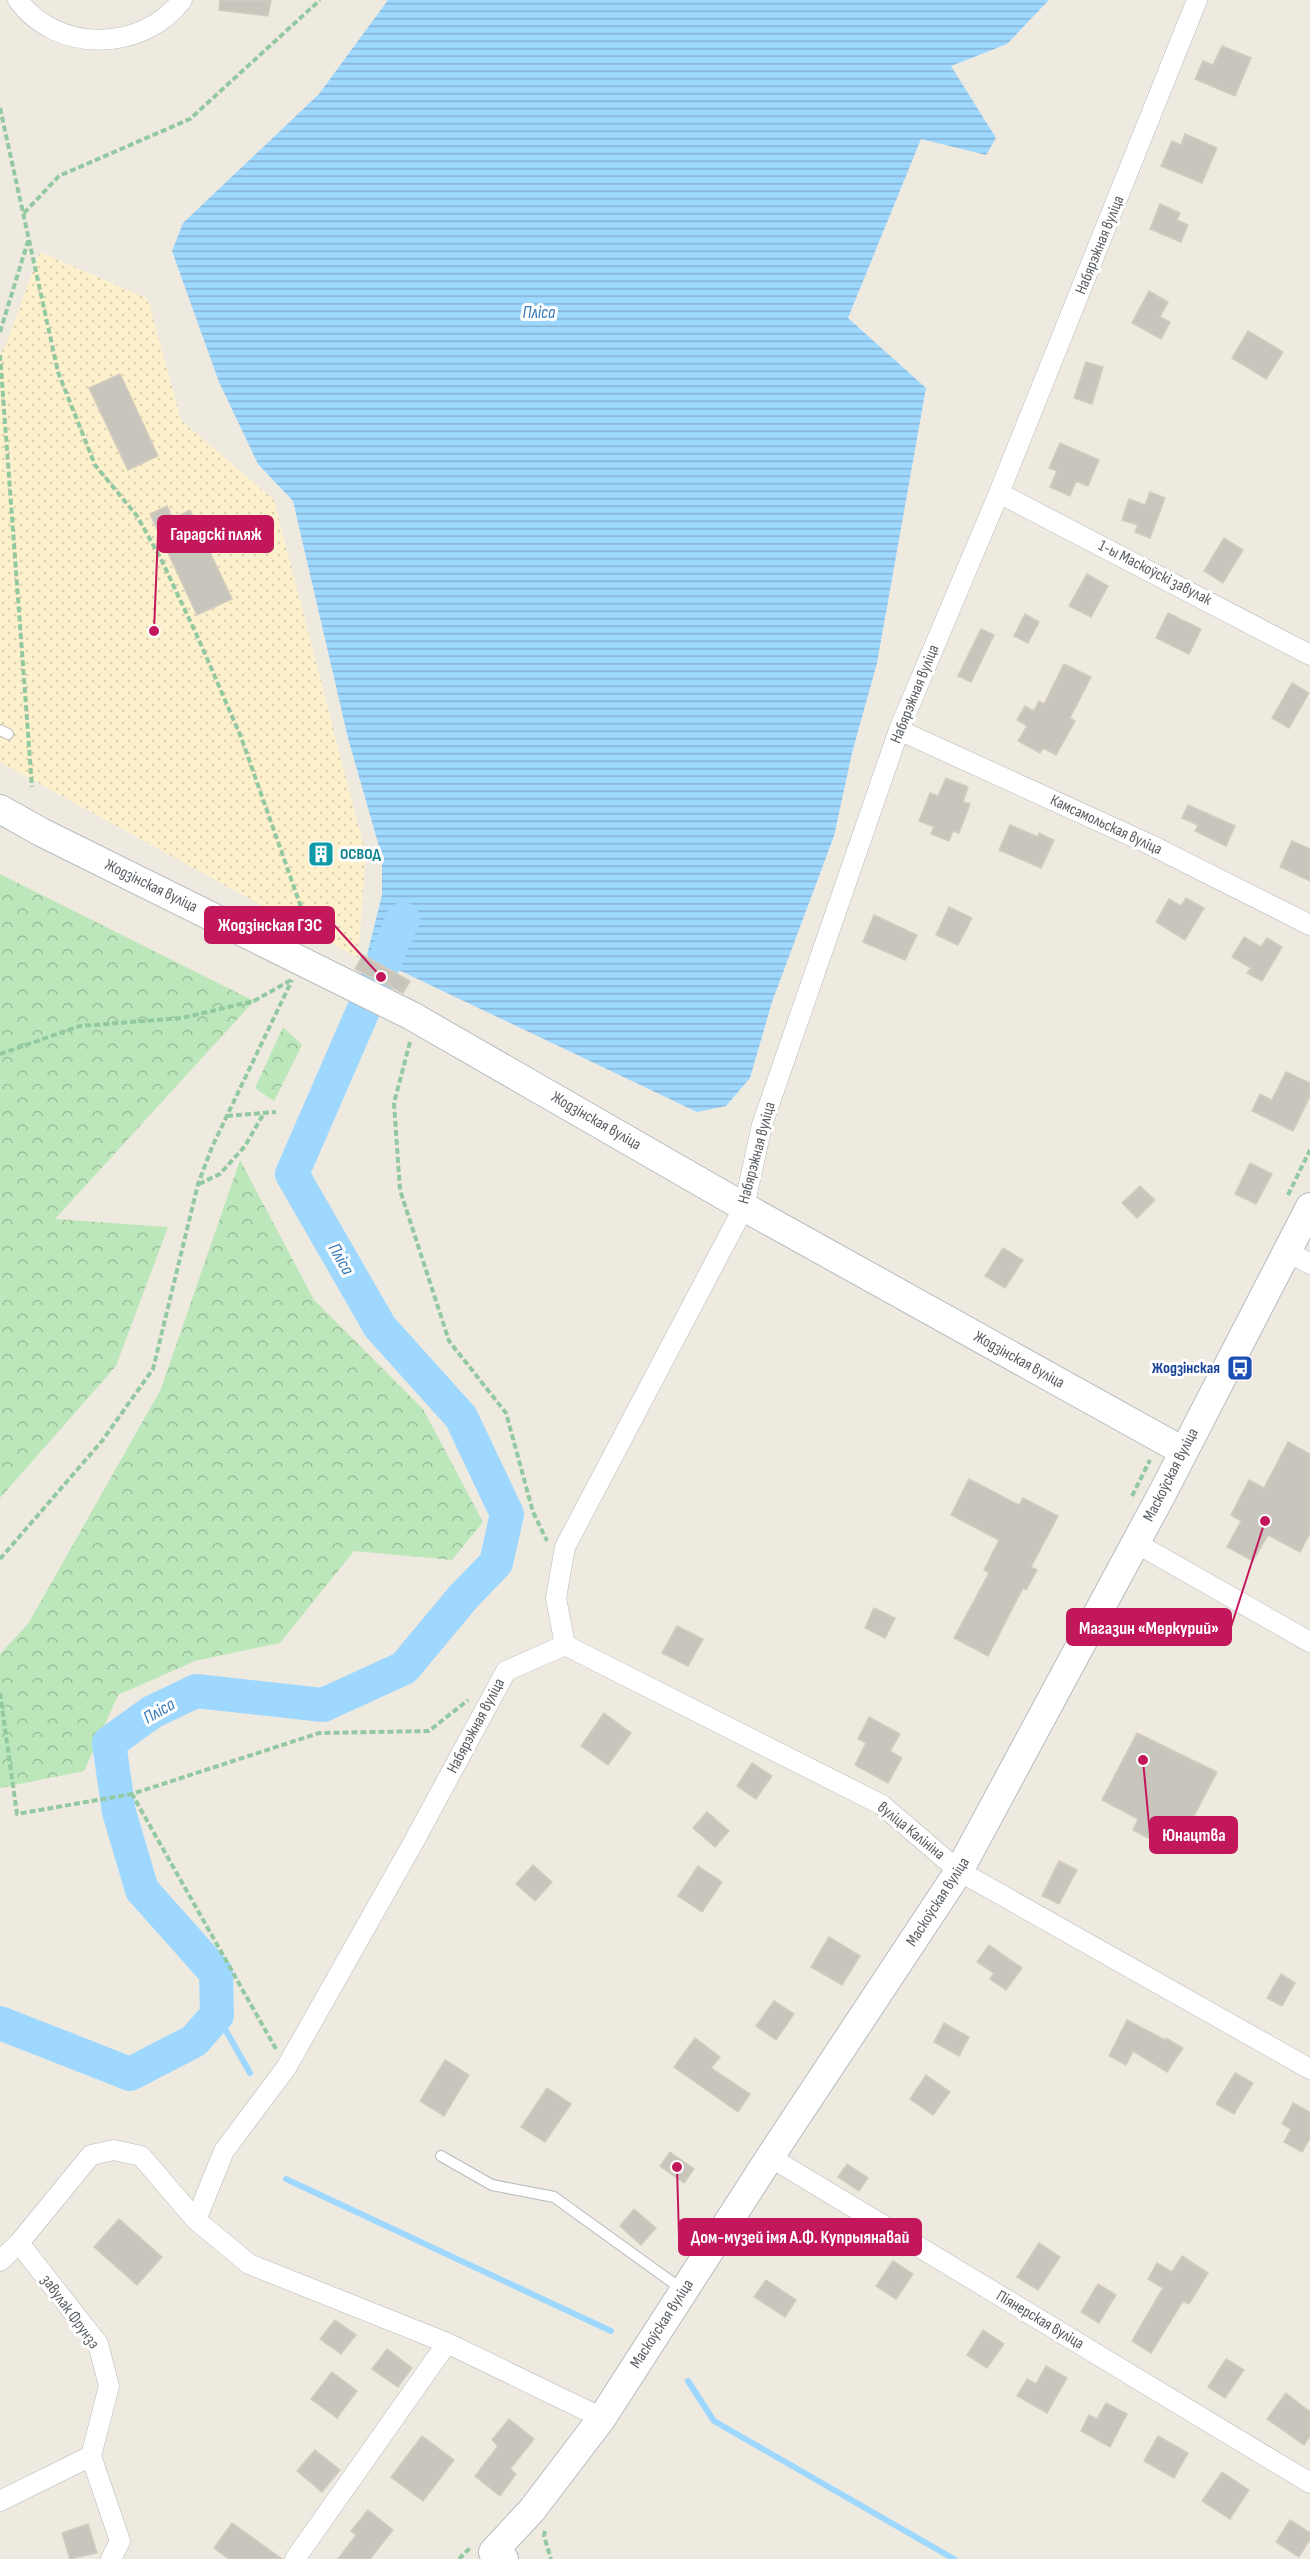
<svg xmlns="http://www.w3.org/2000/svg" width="1310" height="2559" viewBox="0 0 1310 2559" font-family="'Sofia Sans Condensed',sans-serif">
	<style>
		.forest { fill: url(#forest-crowns) }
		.sand { fill: url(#sand-dots) }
		.water { fill: url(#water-rules) }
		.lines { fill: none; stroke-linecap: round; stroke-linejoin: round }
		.stream { stroke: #9fd8ff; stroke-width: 6 }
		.river { stroke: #9fd8ff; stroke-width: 34 }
		.building { fill: #c8c5bd; stroke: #d3ccbe; stroke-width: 1.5 }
		.lane-casing { stroke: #b6b9be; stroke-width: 12 }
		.street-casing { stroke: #b6b9be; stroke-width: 21 }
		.secondary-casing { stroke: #b6bbc1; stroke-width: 30 }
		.path { stroke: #93c9a1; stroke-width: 4; stroke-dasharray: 6 3; stroke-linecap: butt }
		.lane { stroke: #fff; stroke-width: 10 }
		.street { stroke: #fff; stroke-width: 20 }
		.secondary { stroke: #fff; stroke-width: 28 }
		.labels { text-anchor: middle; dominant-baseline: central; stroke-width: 6; stroke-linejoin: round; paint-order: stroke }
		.street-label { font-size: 16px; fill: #595e63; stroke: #fff }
		.culture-label { font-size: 16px; font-weight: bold; fill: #0d838f; stroke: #fff; text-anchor: start }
		.transit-label { font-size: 16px; font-weight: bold; fill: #164399; stroke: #fff; text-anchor: end }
		.water-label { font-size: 18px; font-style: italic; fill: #3579b8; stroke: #fff }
		.leader { fill: none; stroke: #c2185b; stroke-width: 2 }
		.callout-dot { fill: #c2185b; stroke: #fff; stroke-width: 2 }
		.callout { fill: #c2185b; stroke: #c2185b; stroke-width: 2 }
		.callout-label { font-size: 18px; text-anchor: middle; font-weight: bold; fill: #fff }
	</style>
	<defs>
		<pattern id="forest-crowns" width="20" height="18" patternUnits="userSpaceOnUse" patternTransform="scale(1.5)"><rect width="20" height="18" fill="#bce7ba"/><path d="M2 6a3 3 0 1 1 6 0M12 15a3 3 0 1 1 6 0" fill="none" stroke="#9cbe9b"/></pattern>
		<pattern id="sand-dots" width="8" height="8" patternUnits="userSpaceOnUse" patternTransform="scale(1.5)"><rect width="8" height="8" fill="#fdf0cc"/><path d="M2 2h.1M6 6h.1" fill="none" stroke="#dbd0b2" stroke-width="1.8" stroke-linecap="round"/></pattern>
		<pattern id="water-rules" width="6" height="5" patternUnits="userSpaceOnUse" patternTransform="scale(1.5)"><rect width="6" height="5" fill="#9fd8ff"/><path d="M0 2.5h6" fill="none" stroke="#85b2d2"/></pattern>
	</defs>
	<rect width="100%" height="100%" fill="#eeeae0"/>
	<path class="forest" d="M0 874 254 1001 55 1219 168 1227 116 1366 0 1498Z
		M283 1027 302 1045 274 1101 255 1088Z
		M240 1160 314 1300 423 1409 483 1522 452 1560 354 1551 280 1643 195 1661 118 1695 84 1771 0 1788V1654L28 1624 161 1389Z"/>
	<path class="sand" d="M40 252 148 299 181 420 274 500 366 855 358 958 0 762V353L5 347Z"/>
	<path class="water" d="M388 0H1049L1007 44 951 66 996 138 986 155 921 139 848 318 926 388 877 663 852 753 834 836 772 1002 750 1078 726 1106 697 1112 367 955 382 895V857L348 738 293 501 258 464 219 382 172 251 183 223 319 94Z"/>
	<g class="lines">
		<path class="stream" d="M217 2015 250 2073
			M286 2179 611 2331
			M688 2381 714 2421 954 2559"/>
		<path class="river" d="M0 2023 130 2074 194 2041 217 2015 216 1973 142 1890 119 1812 109 1743 152 1712 196 1691 323 1705 404 1668 464 1596 496 1563 507 1514 461 1417 380 1327 292 1174 403 919"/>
	</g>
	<path class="building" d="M220 0H271L268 16 219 10Z
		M1222 46 1251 58 1235 96 1195 79 1203 61 1213 65Z
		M1185 134 1217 148 1202 183 1161 166 1172 141 1181 145Z
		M1160 204 1180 213 1177 220 1188 225 1181 242 1150 229Z
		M1149 291 1168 302 1160 317 1170 322 1161 339 1132 323Z
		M1248 331 1283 352 1266 379 1232 358Z
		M1086 362 1103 367 1092 404 1074 398Z
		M120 374 158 456 128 470 89 388Z
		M1060 443 1099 460 1088 486 1076 481 1070 496 1050 487 1057 471 1049 468Z
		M1150 492 1165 498 1150 538 1135 532 1138 525 1122 520 1129 499 1145 505Z
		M167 506 173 519 190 510 232 599 197 615 150 514Z
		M1224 538 1243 550 1223 583 1204 571Z
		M1087 574 1108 586 1091 617 1069 606Z
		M1168 613 1201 629 1189 654 1156 638Z
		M1025 614 1039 622 1028 643 1014 636Z
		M981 629 994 635 971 682 958 676Z
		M1064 664 1091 677 1070 718 1075 721 1056 755 1043 748 1040 753 1018 741 1027 726 1017 720 1025 706 1034 711 1039 701 1044 704Z
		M1292 683 1309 693 1289 728 1272 718Z
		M946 778 968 787 963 802 970 804 959 833 953 831 949 841 931 834 934 827 919 821 930 793 938 796Z
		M1188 805 1235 826 1226 846 1195 831 1198 825 1182 818Z
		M1010 825 1038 837 1039 833 1054 840 1041 868 999 850Z
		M1292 841 1310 849V881L1280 867Z
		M1186 898 1204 908 1185 940 1156 922 1169 899 1181 906Z
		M949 907 972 918 958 945 936 935Z
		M874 915 917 935 905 960 863 942Z
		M1244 937 1261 947 1267 938 1282 947 1262 981 1247 973 1251 968 1232 957Z
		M363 955 410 981 403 993 355 969Z
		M1286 1072 1310 1083V1096L1293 1131 1252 1111 1260 1094 1272 1100Z
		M1250 1163 1272 1174 1256 1204 1235 1194Z
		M1140 1186 1155 1200 1137 1218 1122 1203Z
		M1003 1248 1023 1260 1005 1288 985 1276Z
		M1288 1442 1310 1454V1533L1300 1552 1268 1535 1253 1561 1227 1547 1241 1521 1231 1515 1249 1480 1264 1488Z
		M969 1479 1019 1505 1023 1498 1058 1516 1031 1567 1037 1570 1026 1590 1023 1588 988 1656 954 1638 989 1573 984 1570 999 1540 951 1515Z
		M874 1608 895 1618 885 1638 865 1628Z
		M677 1626 703 1639 688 1666 662 1653Z
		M604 1713 631 1733 608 1765 581 1746Z
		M869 1717 900 1734 890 1751 902 1758 888 1783 855 1765 866 1743 858 1739Z
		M1137 1733 1217 1772 1175 1852 1133 1830 1138 1819 1102 1800Z
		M752 1763 772 1776 756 1799 737 1786Z
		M707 1812 729 1831 715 1847 693 1828Z
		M1059 1861 1077 1870 1059 1904 1042 1896Z
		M533 1865 552 1882 535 1901 516 1884Z
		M698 1866 722 1882 702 1912 678 1896Z
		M829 1937 860 1956 842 1985 811 1967Z
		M989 1945 1022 1968 1006 1990 990 1979 994 1973 977 1962Z
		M1281 1974 1295 1983 1282 2006 1267 1998Z
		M774 2001 794 2014 776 2040 756 2026Z
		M1127 2020 1165 2040 1166 2038 1183 2048 1167 2072 1133 2051 1126 2065 1109 2056Z
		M944 2023 969 2037 959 2056 934 2042Z
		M695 2038 720 2057 711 2068 750 2094 738 2112 674 2067Z
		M445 2060 469 2075 444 2116 420 2101Z
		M1235 2073 1253 2083 1234 2114 1216 2104Z
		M926 2075 950 2092 933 2115 910 2099Z
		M547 2088 571 2104 545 2142 521 2127Z
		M1293 2103 1310 2112V2138L1302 2152 1284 2142 1291 2129 1282 2124Z
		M670 2152 694 2169 684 2183 660 2166Z
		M847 2164 868 2178 859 2191 838 2177Z
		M634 2209 656 2228 641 2245 620 2226Z
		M119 2219 162 2257 137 2285 94 2247Z
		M1039 2243 1060 2257 1038 2290 1017 2277Z
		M1182 2256 1208 2273 1189 2304 1183 2301 1151 2353 1132 2341 1163 2288 1148 2279 1157 2263 1172 2272Z
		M893 2261 913 2274 896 2299 876 2286Z
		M766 2280 796 2300 785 2317 754 2297Z
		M1098 2284 1116 2295 1099 2323 1081 2312Z
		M335 2320 356 2335 341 2354 320 2339Z
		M983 2330 1004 2344 987 2368 967 2355Z
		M387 2349 412 2368 398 2387 372 2369Z
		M1226 2359 1244 2370 1225 2398 1208 2387Z
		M1046 2366 1067 2378 1047 2413 1017 2396 1027 2379 1036 2384Z
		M332 2372 357 2391 337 2418 311 2399Z
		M1286 2393 1310 2412V2436L1304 2445 1267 2419Z
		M1106 2403 1127 2414 1110 2447 1081 2431 1089 2415 1097 2419Z
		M509 2419 534 2439 510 2469 516 2474 500 2496 475 2476 498 2446 492 2440Z
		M422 2436 454 2460 423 2501 391 2477Z
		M1158 2436 1188 2453 1174 2478 1144 2461Z
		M315 2450 340 2470 322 2492 297 2471Z
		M1222 2472 1249 2490 1230 2519 1202 2501Z
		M368 2510 393 2530 370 2559H338L356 2535 351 2531Z
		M1290 2520 1310 2533V2539L1299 2557 1276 2542Z
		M232 2523 282 2559H229L214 2548Z
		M88 2524 97 2553 70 2559 62 2533Z"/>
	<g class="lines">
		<defs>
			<path id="lane" d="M0 730 8 734
				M441 2156 492 2185 554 2197 683 2290"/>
			<path id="street" d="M18 0C57 54 143 52 182 0
				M999 493 1310 655
				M899 730 1151 845 1310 925
				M1288 1252 1310 1264
				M1136 1543 1310 1642
				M565 1645 882 1805 959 1871 1310 2069
				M770 2157 1310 2483
				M196 2220 224 2151 286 2068 412 1845 506 1671 565 1645 556 1598 565 1547 744 1207 762 1125 899 730 999 493 1197 0
				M19 2243 98 2344 109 2386 91 2456 120 2541 111 2559
				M0 2261 19 2243 91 2155 114 2150 141 2156 196 2220 249 2264 447 2343 602 2418
				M0 2501 91 2456
				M295 2559 447 2343"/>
			<path id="secondary" d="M0 809 41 832 412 1016 744 1207 1183 1451
				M504 2559 493 2552 532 2510 602 2418 770 2157 959 1871 1163 1492 1310 1207"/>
		</defs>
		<use href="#lane" class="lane-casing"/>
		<use href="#street" class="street-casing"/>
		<use href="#secondary" class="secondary-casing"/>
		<path class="path" d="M0 108 58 372 95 465 137 516 161 559 199 640 241 737 307 924V940
			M24 213 59 176 190 119 320 0
			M0 332 28 241
			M0 355 32 787
			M410 1042 394 1103 400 1190 449 1341 506 1413 533 1512 547 1541
			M0 1054 80 1026 182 1018 254 1001 291 980
			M227 1116 276 1112
			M199 1184 220 1174 245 1146 264 1113
			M1288 1195 1310 1150
			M1132 1496 1150 1460
			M0 1559 102 1441 153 1369 198 1184 212 1147 292 980
			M0 1693 17 1814 132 1794
			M276 2049 132 1794 319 1733 429 1731 468 1700
			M545 2531 544 2536 551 2559
			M459 2559 470 2548"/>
		<use href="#lane" class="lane"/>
		<use href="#street" class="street"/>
		<use href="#secondary" class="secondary"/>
	</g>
	<defs>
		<symbol id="building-square" viewBox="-11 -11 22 22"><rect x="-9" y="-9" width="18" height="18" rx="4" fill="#0f9aa8" stroke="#fff"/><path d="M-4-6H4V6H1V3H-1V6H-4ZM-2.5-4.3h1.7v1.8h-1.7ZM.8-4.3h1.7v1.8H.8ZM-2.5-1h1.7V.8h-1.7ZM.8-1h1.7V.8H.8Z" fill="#fff"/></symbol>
		<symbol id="bus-square" viewBox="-11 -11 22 22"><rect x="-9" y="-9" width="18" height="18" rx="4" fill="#1a4fb4" stroke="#fff"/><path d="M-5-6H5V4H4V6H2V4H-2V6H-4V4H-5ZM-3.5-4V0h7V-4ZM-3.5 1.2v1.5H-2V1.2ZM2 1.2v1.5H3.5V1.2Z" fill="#fff"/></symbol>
	</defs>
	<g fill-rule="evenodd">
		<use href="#building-square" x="306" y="839" width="30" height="30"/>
		<use href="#bus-square" x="1225" y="1353" width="30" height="30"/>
	</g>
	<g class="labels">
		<g class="street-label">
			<text transform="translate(1100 245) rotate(-68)">Набярэжная вуліца</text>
			<text transform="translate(1155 573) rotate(27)">1-ы Маскоўскі завулак</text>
			<text transform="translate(915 694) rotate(-68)">Набярэжная вуліца</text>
			<text transform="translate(1106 825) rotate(25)">Камсамольская вуліца</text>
			<text transform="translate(151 886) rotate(26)">Жодзінская вуліца</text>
			<text transform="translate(596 1121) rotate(30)">Жодзінская вуліца</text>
			<text transform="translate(757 1153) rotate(-75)">Набярэжная вуліца</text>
			<text transform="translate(1019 1360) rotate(29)">Жодзінская вуліца</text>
			<text transform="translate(1171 1475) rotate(-63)">Маскоўская вуліца</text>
			<text transform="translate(476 1726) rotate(-62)">Набярэжная вуліца</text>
			<text transform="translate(911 1831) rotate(39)">вуліца Калініна</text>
			<text transform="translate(938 1902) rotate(-57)">Маскоўская вуліца</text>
			<text transform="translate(70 2312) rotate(54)">завулак Фрунзэ</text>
			<text transform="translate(1040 2320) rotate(31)">Піянерская вуліца</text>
			<text transform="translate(662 2324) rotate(-57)">Маскоўская вуліца</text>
		</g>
		<g class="culture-label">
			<text x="340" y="854">ОСВОД</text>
		</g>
		<g class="transit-label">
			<text x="1220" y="1368">Жодзінская</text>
		</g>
		<g class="water-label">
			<text x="539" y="312">Пліса</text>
			<text transform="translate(341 1259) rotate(60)">Пліса</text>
			<text transform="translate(159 1711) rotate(-30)">Пліса</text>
		</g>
	</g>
	<path class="leader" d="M154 631L158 534M381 977L334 925M1265 1521L1231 1627M1143 1760L1150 1835M677 2167L679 2237"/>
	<g class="callout-dot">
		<circle cx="154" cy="631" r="6"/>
		<circle cx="381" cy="977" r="6"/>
		<circle cx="1265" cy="1521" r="6"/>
		<circle cx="1143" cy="1760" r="6"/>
		<circle cx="677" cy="2167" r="6"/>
	</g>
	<g class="callout">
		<rect x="158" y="516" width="115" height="36" rx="6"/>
		<rect x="205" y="907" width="129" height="36" rx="6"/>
		<rect x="1067" y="1609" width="164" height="36" rx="6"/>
		<rect x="1150" y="1817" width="87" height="36" rx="6"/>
		<rect x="679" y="2219" width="242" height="36" rx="6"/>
	</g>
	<g class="callout-label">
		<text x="216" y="540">Гарадскі пляж</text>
		<text x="270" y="931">Жодзінская ГЭС</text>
		<text x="1149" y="1634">Магазин «Меркурий»</text>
		<text x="1194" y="1841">Юнацтва</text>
		<text x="800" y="2243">Дом-музей імя А.Ф. Купрыянавай</text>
	</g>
</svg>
